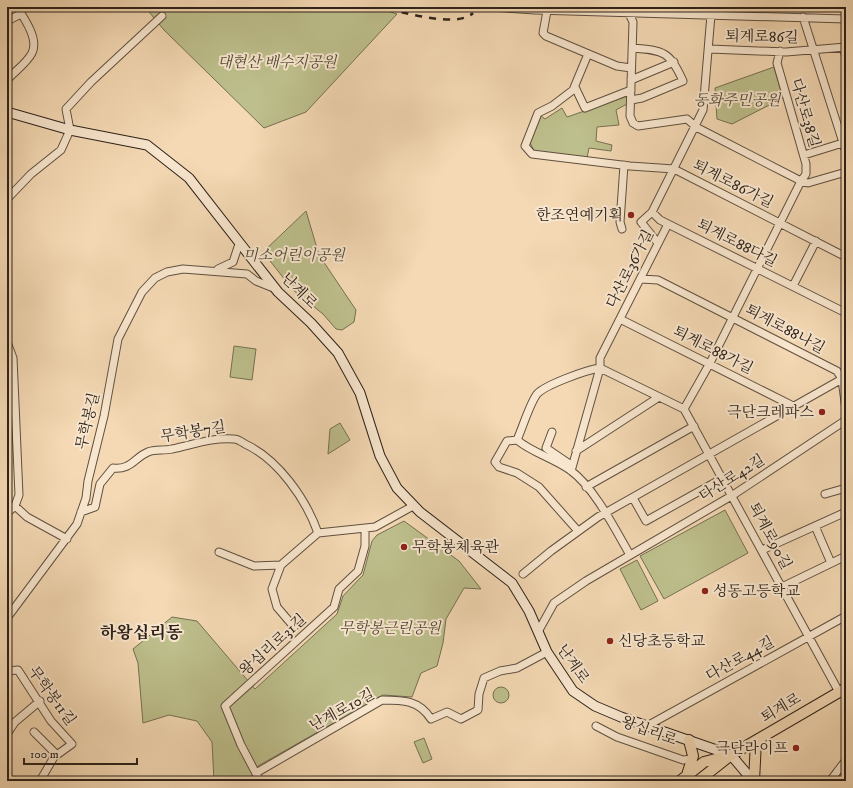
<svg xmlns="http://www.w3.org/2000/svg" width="853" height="788" viewBox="0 0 853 788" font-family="'IM FELL DW Pica','Noto Serif KR',serif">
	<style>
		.green { fill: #bdbf8c; stroke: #757053 }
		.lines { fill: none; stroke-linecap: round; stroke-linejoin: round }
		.minor-casing { stroke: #5f5040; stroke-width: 9 }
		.secondary-casing { stroke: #2d221a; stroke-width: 11 }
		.primary-casing { stroke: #2d221a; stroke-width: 12 }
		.minor { stroke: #f8e6ce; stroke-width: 7 }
		.secondary { stroke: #f8e6ce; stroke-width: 9 }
		.primary { stroke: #f4d9b4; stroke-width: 10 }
		.rail { stroke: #2d221a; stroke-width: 2.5; stroke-dasharray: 7 7; stroke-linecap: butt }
		.poi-dot { fill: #8f2418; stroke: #f8e6ce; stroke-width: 1.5 }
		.labels { text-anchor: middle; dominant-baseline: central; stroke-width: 4; stroke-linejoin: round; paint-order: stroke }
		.street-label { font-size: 15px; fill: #2d221a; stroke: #f8e6ce }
		.park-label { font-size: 15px; font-style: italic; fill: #514936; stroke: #f8e6ce }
		.poi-label { font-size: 15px; fill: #2d221a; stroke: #f8e6ce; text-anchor: end }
		.quarter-label { font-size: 17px; font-weight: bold; fill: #2d221a; stroke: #f8e6ce }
	</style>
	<rect width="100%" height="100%" fill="#f4d9b4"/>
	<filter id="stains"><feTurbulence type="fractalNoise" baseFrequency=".005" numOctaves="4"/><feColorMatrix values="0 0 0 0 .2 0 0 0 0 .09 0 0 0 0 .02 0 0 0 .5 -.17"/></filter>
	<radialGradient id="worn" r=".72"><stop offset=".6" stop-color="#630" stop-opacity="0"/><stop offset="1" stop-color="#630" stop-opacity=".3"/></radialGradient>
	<path class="green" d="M145 7H375L397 14 306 112 264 128 164 30Z
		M774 67 783 98 732 124 717 119 715 88Z
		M628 96 627 104 616 110 619 125 597 127 596 141 612 145 611 151 589 148 587 158 535 152 530 143 541 116 545 119 562 108 567 117Z
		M306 211 319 255 356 310 354 322 342 330 336 329 323 314 293 290 263 252Z
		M234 346 256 349 252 380 230 377Z
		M340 423 350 440 328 454 330 429Z
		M725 510 748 553 664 599 640 556Z
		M404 521 459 561 481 589 464 588 446 619 443 643 437 666 421 673 412 697 383 695 258 766 249 781H214L212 742 197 721 169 715 143 723 138 663 133 649 172 617 197 621 255 689 337 614 343 596 363 575 372 541 377 535Z
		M637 560 658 601 641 610 620 569Z
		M493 695a8 8 0 1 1 16 0a8 8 0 1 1-16 0Z
		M424 738 432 759 423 763 414 742Z"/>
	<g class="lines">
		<defs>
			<path id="minor" d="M491 7 535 10 846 19
				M626 7 633 22 630 116 633 123 638 126 687 119 696 127 801 181 710 363 684 409
				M547 11 543 33 546 36 617 66 631 68
				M803 17 846 152
				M7 21 21 14
				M843 47 846 57
				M710 49 786 52 846 47
				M780 51 777 63 806 164V174L801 181 808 183 846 172
				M588 54 573 90 552 106 538 113 525 146 532 154 630 166 674 169
				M7 80C15 71 27 63 32 53 39 39 24 18 17 7
				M631 80 674 62
				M575 87 585 108 631 90
				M631 100 642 98 683 81C670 52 664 50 632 48
				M804 155 846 142
				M674 169 846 257
				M7 199 31 174 61 150 70 130 66 109 91 82 162 16
				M668 224 846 313
				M622 229 620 222 624 165
				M658 243 641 222 652 212 703 110 711 15
				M218 269 233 262 239 244
				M793 286 816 241
				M620 319 793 406
				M7 342 13 358 19 495 15 506 7 513
				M846 371 842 379 846 410
				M552 432 546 448 568 463
				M517 440C522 429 530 403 537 394 545 385 586 370 600 368L684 409 839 692
				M576 451 659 397
				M571 471 600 368V358L668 224 660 220 652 212
				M586 487 694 426
				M825 494 846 488
				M633 498 646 521 723 478
				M15 506 27 517 67 539
				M81 512 95 507 100 484 113 468C131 470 134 458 148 452 155 449 164 451 172 449 192 445 213 437 234 439 238 439 242 442 245 444 278 459 306 499 318 533
				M815 526 831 563
				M578 531 539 487 517 473 499 467 495 462 507 441 517 440C533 453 553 458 570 470 594 487 615 529 630 555
				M318 533 375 527 413 506
				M762 550 846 512
				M219 552 254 566 281 565
				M523 574 551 551 598 517 842 379 837 371 658 280 641 279
				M782 587 846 556
				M7 618 77 524 86 498 88 481 104 416 118 339 142 292 155 278 167 272 183 269 247 274 256 281 276 289
				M294 627 277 607 272 589 281 565 318 533
				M539 630 554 603 586 581 733 495 846 420
				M7 671 18 670 51 721 72 744 54 757 40 781
				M596 726 617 737 683 760 692 759
				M647 726 846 616
				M34 732 57 755
				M7 734 15 722 40 701
				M256 773 382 700C403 700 419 700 431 719L447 712 461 719 478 710 479 694 484 678 500 671 517 668 547 652
				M260 781 241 745 225 706 334 607 339 589 358 571 365 546V529
				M830 781 846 760"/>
			<path id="secondary" d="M7 112 70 130 147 145 189 178 278 292 311 323 338 353 360 393 380 456 397 488 420 512 512 583 529 611 547 652 573 691 595 706 621 717 731 755 753 781"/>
			<path id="primary" d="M687 775 693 756 689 740
				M680 781 704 762 727 756
				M698 781 731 755 846 688
				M754 781 756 741"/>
		</defs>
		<use href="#minor" class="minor-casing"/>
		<use href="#secondary" class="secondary-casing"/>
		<use href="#primary" class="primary-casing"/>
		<use href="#minor" class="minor"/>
		<use href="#secondary" class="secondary"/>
		<use href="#primary" class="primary"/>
		<path class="rail" d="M346 8C358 8 369 7 380 8 401 11 457 29 473 13"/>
	</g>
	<g class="poi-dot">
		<circle cx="631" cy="215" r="4"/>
		<circle cx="822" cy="412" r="4"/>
		<circle cx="404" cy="547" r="4"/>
		<circle cx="705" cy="591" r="4"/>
		<circle cx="610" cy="641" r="4"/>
		<circle cx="796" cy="748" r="4"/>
	</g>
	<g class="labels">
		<g class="street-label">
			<text transform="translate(762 37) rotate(1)">퇴계로86길</text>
			<text transform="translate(805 113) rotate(74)">다산로38길</text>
			<text transform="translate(733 184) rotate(27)">퇴계로86가길</text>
			<text transform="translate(737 243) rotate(27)">퇴계로88다길</text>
			<text transform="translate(630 269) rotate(-63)">다산로36가길</text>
			<text transform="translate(299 291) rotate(45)">난계로</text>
			<text transform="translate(785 329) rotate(28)">퇴계로88나길</text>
			<text transform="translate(713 350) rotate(27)">퇴계로88가길</text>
			<text transform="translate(88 421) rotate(-77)">무학봉길</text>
			<text transform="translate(193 432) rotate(-9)">무학봉7길</text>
			<text transform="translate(732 478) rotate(-32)">다산로42길</text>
			<text transform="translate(770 536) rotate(62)">퇴계로90길</text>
			<text transform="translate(273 645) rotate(-42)">왕십리로31길</text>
			<text transform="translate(740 659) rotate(-29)">다산로44길</text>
			<text transform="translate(573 664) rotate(55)">난계로</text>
			<text transform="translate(52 696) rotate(54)">무학봉11길</text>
			<text transform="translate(781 708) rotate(-31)">퇴계로</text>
			<text transform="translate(342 710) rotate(-29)">난계로10길</text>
			<text transform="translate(649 731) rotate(20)">왕십리로</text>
		</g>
		<g class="park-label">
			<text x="277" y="62">대현산 배수지공원</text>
			<text x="737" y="100">동화주민공원</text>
			<text x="294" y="255">미소어린이공원</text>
			<text x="390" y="628">무학봉근린공원</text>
		</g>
		<g class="poi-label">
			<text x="623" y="215">한조연예기획</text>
			<text x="814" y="412">극단크레파스</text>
			<text x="412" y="547" text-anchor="start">무학봉체육관</text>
			<text x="713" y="591" text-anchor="start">성동고등학교</text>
			<text x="618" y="641" text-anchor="start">신당초등학교</text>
			<text x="788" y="748">극단라이프</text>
		</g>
		<g class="quarter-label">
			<text x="141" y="633">하왕십리동</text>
		</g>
	</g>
	<rect width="853" height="788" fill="none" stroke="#f4d9b4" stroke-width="24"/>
	<rect x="8" y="8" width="837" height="772" fill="none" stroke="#2d221a" stroke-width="2"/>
	<rect x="12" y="12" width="829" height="764" fill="none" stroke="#2d221a"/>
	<path d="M24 758v6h113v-6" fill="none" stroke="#2d221a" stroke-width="2"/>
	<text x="30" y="758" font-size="12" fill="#2d221a" stroke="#f8e6ce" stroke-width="3" paint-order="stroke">100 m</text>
	<rect width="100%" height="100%" filter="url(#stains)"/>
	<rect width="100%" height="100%" fill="url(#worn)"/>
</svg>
